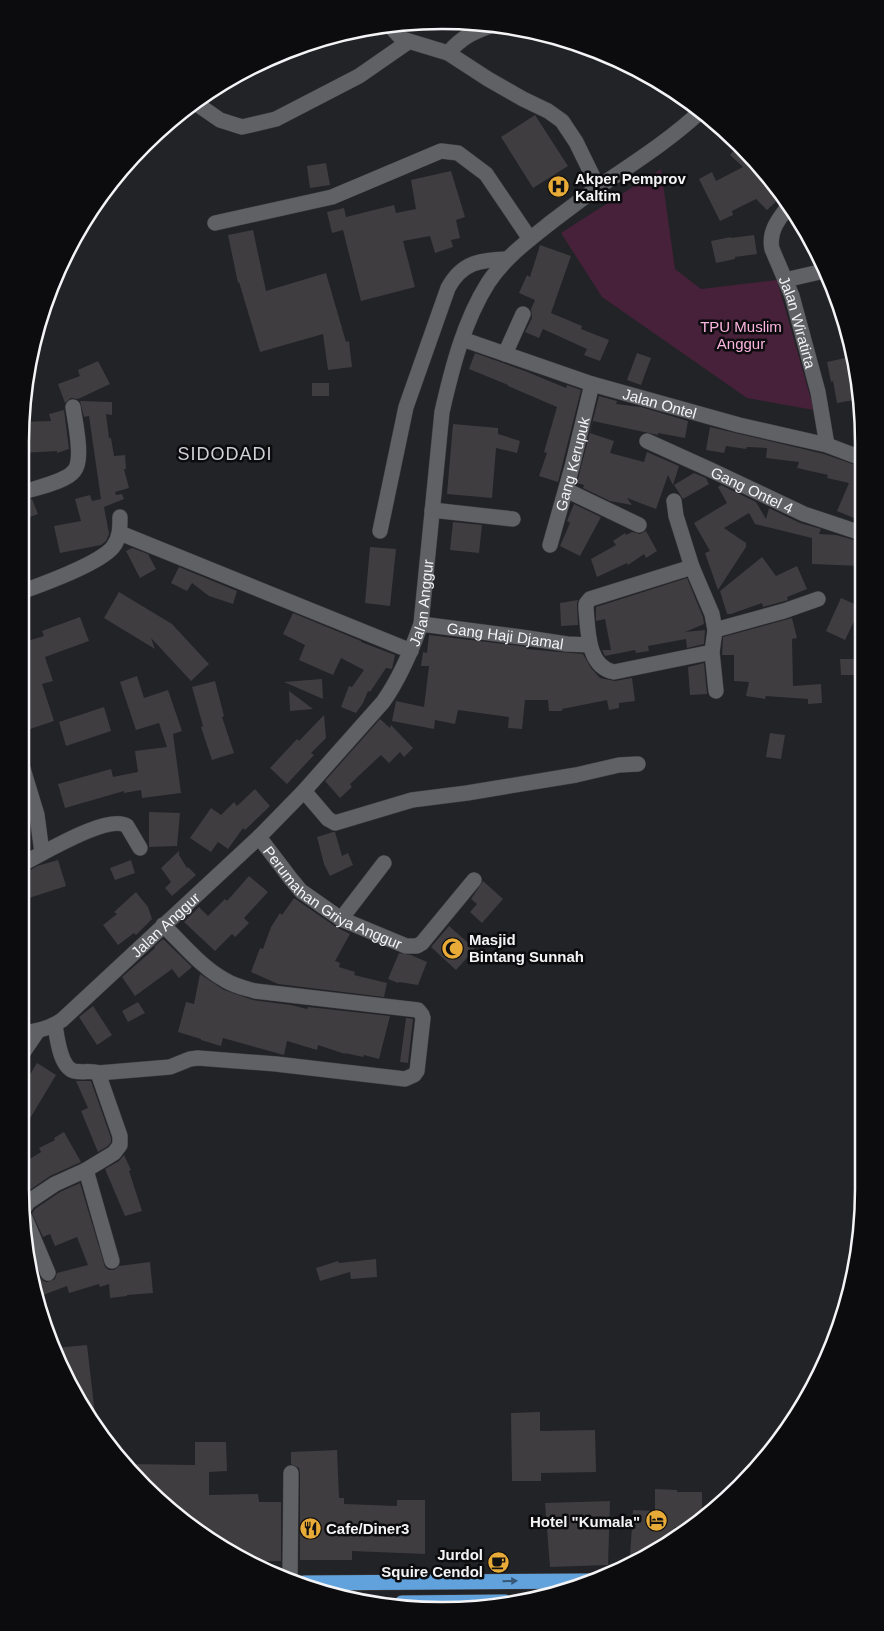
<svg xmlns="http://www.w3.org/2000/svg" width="884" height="1631" viewBox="0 0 884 1631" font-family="Arial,sans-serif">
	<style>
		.green { fill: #462139 }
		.building { fill: #3f3d40 }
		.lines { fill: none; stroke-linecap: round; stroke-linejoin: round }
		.minor-casing { stroke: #3f3f42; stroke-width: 16 }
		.highway-casing { stroke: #3f3f42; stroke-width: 16 }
		.minor { stroke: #606165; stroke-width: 15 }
		.highway { stroke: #61a2dc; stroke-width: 15 }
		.oneway { fill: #365775 }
		.labels { text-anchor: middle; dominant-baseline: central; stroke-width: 5; stroke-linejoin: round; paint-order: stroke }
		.poi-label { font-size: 15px; font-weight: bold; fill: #f4f4f6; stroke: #0c0c0e; text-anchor: start }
		.street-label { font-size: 15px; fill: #f4f4f6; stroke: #0c0c0e }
		.park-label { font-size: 15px; fill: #fdb4df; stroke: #0c0c0e }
		.quarter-label { font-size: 18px; letter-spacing: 1px; fill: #d0d1d5; stroke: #0c0c0e }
		.rim { fill: none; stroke: #f4f4f6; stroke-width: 2.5 }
	</style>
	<rect width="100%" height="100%" fill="#222326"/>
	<path class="green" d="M661 169 675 269 701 289 777 280 814 410 747 398 602 297 561 233Z"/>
	<path class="building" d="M535 115 568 166 533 188 501 137Z
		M738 145 782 196 767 210 756 199 732 211 733 215 720 221 699 179 712 172 716 181 743 167 730 155Z
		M326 163 330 185 310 188 307 166Z
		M451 171 465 217 456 220 460 238 451 240 453 247 435 253 430 236 403 241 415 287 361 301 343 230 332 233 327 212 344 208 346 217 394 205 396 213 416 209 411 180Z
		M253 230 266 291 326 273 346 342 349 341 352 367 328 370 323 334 260 352 239 282 238 283 228 235Z
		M754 235 757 254 735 257V259L716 263 711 241 731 237V238Z
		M540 245 571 256 551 313 582 326 581 329 609 340 600 361 584 355 587 349 543 329 539 338 525 332 532 318 531 309 535 300 519 293 527 275 530 277Z
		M475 353 525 371 566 388 567 385 581 390 558 482 539 476 547 453 544 452 557 407 508 386V385L469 369Z
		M637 353 651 358 641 385 627 380Z
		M845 358 850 386 859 385 860 399 837 403 833 381 831 382 827 362Z
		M98 361 110 384 78 399 71 398 65 403 58 384 80 376 78 370Z
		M312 383H329V396H312Z
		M599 396 617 401 616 404 641 407 688 421 685 438 658 433V435L593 421 590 433 614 441 610 453 644 462 647 452 679 466 673 485 668 475 656 509 627 498 632 505 610 501 583 488 584 485 577 483Z
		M80 401 112 402V415L106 414 109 438H111L114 456 125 455 126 469H124L129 488 115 492 116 495 122 494 124 499 104 507 109 534 106 541 101 545 60 553 54 526 81 521 75 499 90 495 92 501 101 499 89 416 84 417Z
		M64 410 69 449 57 453V451L21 453V422L51 421 49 414Z
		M453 424 498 428V434L520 441 517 453 496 448 492 498 447 494Z
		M710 427 824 454 861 467V521L837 511 849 483 827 478 828 475 797 468 799 462 766 458 767 448 747 447 746 449 726 446 724 453 706 450Z
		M694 473 706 478 709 484 683 499 674 485Z
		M721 485 756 502 766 519 769 508 800 523 821 529 819 534 836 535 861 542V566L812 564V538L755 524 749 513 724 528 746 543V547L718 590 705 553 710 551 694 523 727 503 718 487Z
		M32 499 38 514 24 519 21 511V502Z
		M574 504 601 517 580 556 560 546 570 523 567 521Z
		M453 522 482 525 479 553 450 550Z
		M646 531 657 551 646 558 644 554 628 565 627 563 597 577 591 559 616 545 613 541 625 533 626 535 632 532 640 534Z
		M370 547 396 549 390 606 365 603Z
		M132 548 148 554 156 569 140 578 126 551Z
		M762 557 776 576 797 566 807 589 787 597 788 600 781 602 763 607 762 603 731 614H727L720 591Z
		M179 567 237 591 233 604 209 596 192 583 187 591 171 583Z
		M687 578 703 617 704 624 685 632 705 630 704 644 687 648 686 639 648 646 649 651 636 653 635 650 605 656 602 650H611L605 619 596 621V607Z
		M119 592 172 624 209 664 191 681 151 638 155 649 104 618Z
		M841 598 861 607 845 640 826 631Z
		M578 600 577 604 578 625 561 626 560 603Z
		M293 613 361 641V642L395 655 392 669 386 668 370 692 368 691 363 703 356 713 341 707 349 686 352 687 364 670 341 658 333 675 299 660 305 645 283 634Z
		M80 617 89 641 45 657 53 681 42 684 54 721 30 729 21 700V643L44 636 42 631Z
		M792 618 797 638 792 639 793 686 821 684 822 703 808 704V699L766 696 765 699 746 696 749 682 734 681V655H722L723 637Z
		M429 635 520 646 527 647 526 649 583 654 591 668 600 678 615 681 632 678 635 701 619 703V708L609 710 607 700 562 709V711H549L548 700H525L522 729 508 728 509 717 458 710 455 724 435 720 434 729 392 721 396 701 424 707 429 666H421L423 652 427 653Z
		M840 659H858V675H841Z
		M704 663 707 694 690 695 688 667Z
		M137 676 144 698 168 690 182 731 173 734 181 793 142 798 141 790 124 793V791L65 808 58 784 111 769 113 777 138 772 135 751 167 747 159 723 136 730 120 682Z
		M322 679 323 699 284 682Z
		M215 681 224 716 222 717 234 753 212 760 201 727 203 726 192 687Z
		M289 691 313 709 290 711Z
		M104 707 111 731 66 746 59 722Z
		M324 715 326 738 311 753 314 755 287 784 270 768 297 739 299 741Z
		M380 719 390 728 391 725 413 748 404 757 400 752 389 763 381 755 350 784 352 787 340 798 325 781Z
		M770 733 785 735 781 759 766 757Z
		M255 789 270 806 245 830 243 828 228 849 218 842 211 852 190 838 211 808 221 815 234 802 237 806Z
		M149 812 180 813 177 846 149 847Z
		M333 832H335L342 856 348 853 353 865 330 876 324 864 317 837Z
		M179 851V855L187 868 188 867 196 875 172 896 165 888 171 882 161 868Z
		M58 860 66 886 20 901V875L29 874 28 871 37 866Z
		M131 860 135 873 115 880 110 868Z
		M249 876 268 892 244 918 249 923 235 937 232 934 215 951 184 922 199 907 208 916 225 899 227 901Z
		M483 881 503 899 482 923 470 912 477 904 471 899Z
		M136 892 148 907 152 919 136 935 134 933 118 945 103 925 117 914 114 912Z
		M294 898 336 927 350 934 335 961 340 963 339 967 355 972 354 975 387 983 384 997 278 984 251 972 260 948 263 949 271 927 280 913 282 915Z
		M449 926 475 949 456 970 431 947Z
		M163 939 192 967 179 978 172 969 135 996 122 977 155 948 154 947Z
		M399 953 411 955 427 962 418 985 399 982 398 983 388 979Z
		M200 974 224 990 253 1000 291 1005 307 1009 308 1007 390 1016 379 1059 364 1055 363 1057 345 1053V1054L318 1045 317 1050 287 1041 284 1055 223 1038 221 1046 201 1040V1039L178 1032 186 1002 194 1004Z
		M138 1002 145 1013 128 1022 122 1011Z
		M93 1006 112 1035 97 1045 79 1017Z
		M406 1018 413 1019 408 1063 400 1062Z
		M37 1063 56 1075 20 1135V1091Z
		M76 1081H91L111 1138V1142L108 1146 98 1152 81 1111 88 1108Z
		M64 1132 81 1162 50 1176 21 1196 20 1165 41 1152 39 1148 55 1140 54 1138Z
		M124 1155 131 1170 129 1171 142 1211 125 1216 105 1169 119 1161Z
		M80 1183 105 1267 109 1270H114L119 1266 150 1262 153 1293 127 1295V1296L110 1298 109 1284 100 1287 99 1284 69 1293 67 1286 38 1297 31 1257 40 1277 43 1281 47 1282 55 1279 57 1273 88 1265 77 1237 55 1246 50 1234 43 1237 32 1213 35 1209 60 1192Z
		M376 1259 377 1277 351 1279 350 1272 320 1281 316 1268 338 1261 339 1263Z
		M87 1345 96 1423H95L55 1348Z
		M540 1412V1431L595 1430 596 1472 541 1473V1481H512L511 1413Z
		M195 1442H226L227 1471 209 1472V1495L258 1494 259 1502H281V1561H261V1564L208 1540 126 1464 195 1465Z
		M337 1450 339 1498H344V1504L397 1506V1500H425V1554L352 1551V1560H300V1473L299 1468 291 1464V1452Z
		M655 1489 677 1490V1492H702V1518L687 1527H675L674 1535 637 1558 630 1557 633 1510 655 1511Z
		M610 1501 608 1565 550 1567 545 1503Z"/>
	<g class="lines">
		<defs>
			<g id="minor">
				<path d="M389 25 402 39 448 53 488 79 523 99 548 111 562 121 576 142 598 187"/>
				<path d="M448 53C464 35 474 32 495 24"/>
				<path d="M194 102 220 120 242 127 276 119 359 76 408 42"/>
				<path id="s1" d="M790 204C780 218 768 230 772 249L792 296 818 392 827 445"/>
				<path d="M215 223 332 197 441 151 458 153 486 174 530 239"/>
				<path d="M785 280 824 271"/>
				<path id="s2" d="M462 339 592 384 739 425 827 445 861 458"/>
				<path d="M505 354 523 314"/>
				<path id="s3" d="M647 441 711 470 804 514 861 533"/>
				<path d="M566 490 639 525"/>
				<path d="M21 493C34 488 66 482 74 471 84 460 75 422 73 407"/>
				<path d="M674 501 676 516 692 567 712 614 715 630 712 652 716 691"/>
				<path d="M432 510 513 519"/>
				<path d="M380 531 406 407 448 288C462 262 480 260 507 259"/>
				<path d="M120 533 411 651"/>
				<path id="s4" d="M550 545 572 467 592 384"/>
				<path d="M692 567 590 599 586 604V608C588 630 587 667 614 672L712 652"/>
				<path d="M21 592C43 584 99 564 113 547 120 538 120 528 120 517"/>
				<path id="s5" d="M421 624 521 637 567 644 590 645"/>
				<path d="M715 630 784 611 818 599"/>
				<path d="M20 759 37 815 42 853"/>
				<path d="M304 791 328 819 335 823 412 800 467 793 576 775 619 765 638 764"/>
				<path id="s6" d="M259 837 291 879 301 891 341 919 406 946H417L422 943 474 880"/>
				<path d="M20 865C41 855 108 813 127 826L140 848"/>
				<path d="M341 919 384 863"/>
				<path id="s7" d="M20 1033C36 1032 49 1029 62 1020L259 837 304 791 383 702C400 678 411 652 421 624L442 412C452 368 464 321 488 283 505 257 530 239 554 220 569 209 584 197 600 186 635 162 670 140 701 111"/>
				<path d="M20 1057 37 1032"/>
				<path d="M98 1073 170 1067 190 1059 198 1058 276 1064 405 1079 414 1075 417 1071 423 1018 422 1015 418 1010 255 991C245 988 234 986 225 980 201 967 183 944 163 925"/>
				<path d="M86 1170 112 1261"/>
				<path d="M23 1210 28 1202 55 1184 86 1170 114 1153 120 1145V1136L98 1073C90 1070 82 1073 74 1071 60 1067 57 1037 55 1025"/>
				<path d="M25 1218 48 1273"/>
				<path d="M290 1577 291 1473"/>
			</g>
			<path id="highway" d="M304 1583 593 1581
				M402 1603 505 1602"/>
		</defs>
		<use href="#minor" class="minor-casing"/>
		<use href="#highway" class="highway-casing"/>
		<use href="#minor" class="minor"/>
		<use href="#highway" class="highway"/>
	</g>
	<defs><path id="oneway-solid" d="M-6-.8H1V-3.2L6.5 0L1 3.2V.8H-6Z" transform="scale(1.25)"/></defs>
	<use class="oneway" href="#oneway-solid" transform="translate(510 1581) rotate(-1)"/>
	<defs>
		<symbol id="hospital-disc" viewBox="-11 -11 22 22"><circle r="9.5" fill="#e9ab38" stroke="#0c0c0e"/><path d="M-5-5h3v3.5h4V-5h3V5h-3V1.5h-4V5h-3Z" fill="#111"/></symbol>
		<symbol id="mosque-disc" viewBox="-11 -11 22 22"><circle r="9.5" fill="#e9ab38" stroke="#0c0c0e"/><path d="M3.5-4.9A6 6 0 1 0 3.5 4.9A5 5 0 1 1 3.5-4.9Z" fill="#111"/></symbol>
		<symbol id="hotel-disc" viewBox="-11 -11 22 22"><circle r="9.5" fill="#e9ab38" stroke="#0c0c0e"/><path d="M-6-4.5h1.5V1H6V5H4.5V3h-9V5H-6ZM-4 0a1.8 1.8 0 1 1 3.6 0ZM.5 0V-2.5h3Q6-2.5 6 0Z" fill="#111"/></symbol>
		<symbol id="restaurant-disc" viewBox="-11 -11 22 22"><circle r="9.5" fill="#e9ab38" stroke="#0c0c0e"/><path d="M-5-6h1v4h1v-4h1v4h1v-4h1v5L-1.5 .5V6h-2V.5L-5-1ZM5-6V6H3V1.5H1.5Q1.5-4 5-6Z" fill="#111"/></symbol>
		<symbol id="cafe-disc" viewBox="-11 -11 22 22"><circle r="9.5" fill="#e9ab38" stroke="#0c0c0e"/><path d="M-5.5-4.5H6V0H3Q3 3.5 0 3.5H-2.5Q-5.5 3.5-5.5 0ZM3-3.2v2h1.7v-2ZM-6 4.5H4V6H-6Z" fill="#111"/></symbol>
	</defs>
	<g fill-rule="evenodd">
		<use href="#hospital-disc" x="546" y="174" width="25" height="25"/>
		<use href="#mosque-disc" x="440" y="936" width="25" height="25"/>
		<use href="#hotel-disc" x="644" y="1508" width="25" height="25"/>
		<use href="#restaurant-disc" x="298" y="1516" width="25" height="25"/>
		<use href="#cafe-disc" x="486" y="1550" width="25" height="25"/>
	</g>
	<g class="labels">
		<g class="poi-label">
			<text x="575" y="178">Akper Pemprov<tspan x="575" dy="17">Kaltim</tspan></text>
			<text x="469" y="939">Masjid<tspan x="469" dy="17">Bintang Sunnah</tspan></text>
			<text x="640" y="1521" text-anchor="end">Hotel "Kumala"</text>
			<text x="326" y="1528">Cafe/Diner3</text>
			<text x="483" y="1554" text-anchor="end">Jurdol<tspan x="483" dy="17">Squire Cendol</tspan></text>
		</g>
		<g class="street-label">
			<text stroke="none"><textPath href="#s1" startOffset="128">Jalan Wiratirta</textPath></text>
			<text stroke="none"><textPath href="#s2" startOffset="208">Jalan Ontel</textPath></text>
			<text stroke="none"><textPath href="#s4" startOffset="84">Gang Kerupuk</textPath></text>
			<text stroke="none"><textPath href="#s3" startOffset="116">Gang Ontel 4</textPath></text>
			<text stroke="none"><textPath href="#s7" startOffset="605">Jalan Anggur</textPath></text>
			<text stroke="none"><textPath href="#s5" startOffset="85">Gang Haji Djamal</textPath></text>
			<text stroke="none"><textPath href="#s6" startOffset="98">Perumahan Griya Anggur</textPath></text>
			<text stroke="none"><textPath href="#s7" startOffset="185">Jalan Anggur</textPath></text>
		</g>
		<g class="park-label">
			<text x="741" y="326">TPU Muslim<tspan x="741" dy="17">Anggur</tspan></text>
		</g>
		<g class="quarter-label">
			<text x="225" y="454">SIDODADI</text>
		</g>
	</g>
	<path d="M0 0H884V1631H0ZM442 29H442A413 413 0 0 1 855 442V1189A413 413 0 0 1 442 1602H442A413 413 0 0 1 29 1189V442A413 413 0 0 1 442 29Z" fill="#0c0c0e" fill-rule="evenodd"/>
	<path class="rim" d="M442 29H442A413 413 0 0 1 855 442V1189A413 413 0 0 1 442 1602H442A413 413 0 0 1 29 1189V442A413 413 0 0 1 442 29Z"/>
</svg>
